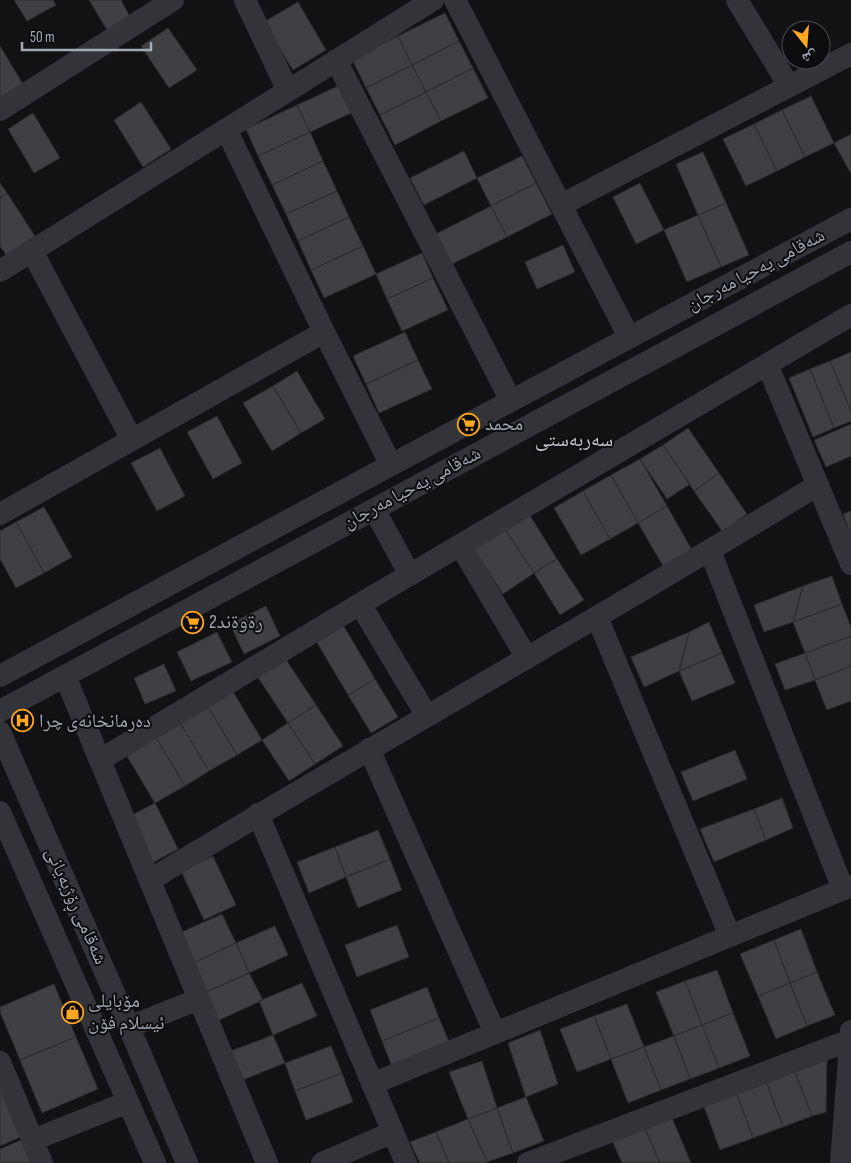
<svg xmlns="http://www.w3.org/2000/svg" width="851" height="1163" viewBox="0 0 851 1163" font-family="'Sofia Sans Condensed','Noto Naskh Arabic',sans-serif">
	<style>
		.building { fill: #3e4044; stroke: #2c2c30 }
		.lines { fill: none; stroke-linecap: round; stroke-linejoin: round }
		.minor { stroke: #33343a; stroke-width: 22 }
		.labels { text-anchor: middle; dominant-baseline: central; stroke-width: 4; stroke-linejoin: round; paint-order: stroke }
		.street-label { font-size: 19px; fill: #a2aab6; stroke: #0d0d0f }
		.poi-label { font-size: 19px; fill: #a2aab6; stroke: #0d0d0f; text-anchor: start }
		.neighbourhood-label { font-size: 20px; fill: #c4c8d2; stroke: #0d0d0f }
	</style>
	<rect width="100%" height="100%" fill="#121214"/>
	<path class="building" d="M14 0H53L56 5 27 21Z
		M89 0H121L130 17 107 30Z
		M298 2 326 50 293 70 264 22Z
		M445 13 459 41 412 65 398 36Z
		M168 28 197 70 169 88 141 46Z
		M398 36 412 65 366 88 352 59Z
		M459 41 473 68 426 92 412 65Z
		M0 46 23 84 0 99Z
		M412 65 426 92 380 115 366 88Z
		M473 68 488 98 441 121 426 92Z
		M338 86 351 113 310 132 297 105Z
		M426 92 441 121 395 145 380 115Z
		M811 96 834 143 805 157 782 110Z
		M141 102 171 149 143 167 114 120Z
		M297 105 310 132 258 156 246 129Z
		M782 110 805 157 777 171 754 124Z
		M33 113 60 158 34 173 8 129Z
		M754 124 777 171 746 186 723 139Z
		M310 132 323 161 272 185 258 156Z
		M851 134V174L834 143Z
		M464 151 477 178 424 205 410 178Z
		M703 152 726 203 698 215 676 164Z
		M522 156 536 183 491 206 477 178Z
		M323 161 337 191 286 214 272 185Z
		M0 183 7 193 0 198Z
		M536 183 552 214 507 237 491 206Z
		M640 183 664 230 636 244 613 197Z
		M337 191 349 217 298 241 286 214Z
		M7 193 35 236 6 255 0 246V198Z
		M726 203 749 255 721 267 698 215Z
		M491 206 507 237 450 265 434 235Z
		M698 215 721 267 687 282 664 230Z
		M349 217 363 246 311 270 298 241Z
		M563 245 575 272 537 289 525 262Z
		M363 246 376 274 324 298 311 270Z
		M422 253 433 278 387 299 376 274Z
		M433 278 448 310 402 331 387 299Z
		M405 332 418 360 366 384 353 356Z
		M851 352V411L830 361Z
		M418 360 432 389 379 413 366 384Z
		M830 361 851 411V421L834 428 810 369Z
		M810 369 834 428 813 437 789 378Z
		M297 371 325 419 301 433 273 386Z
		M273 386 301 433 272 451 243 403Z
		M217 416 242 463 213 479 187 432Z
		M851 424V456L826 467 814 440Z
		M688 428 719 473 694 491 663 445Z
		M663 445 690 484 667 499 640 459Z
		M160 448 185 496 157 511 131 463Z
		M640 459 667 506 638 523 611 475Z
		M719 473 747 514 722 531 694 491Z
		M611 475 638 523 610 539 583 491Z
		M583 491 610 539 581 555 554 508Z
		M667 506 692 550 663 566 638 523Z
		M44 507 72 557 44 573 16 522Z
		M851 511V535L843 514Z
		M529 514 557 559 534 573 505 529Z
		M16 522 44 573 16 588 0 559V531Z
		M505 529 534 573 503 594 474 549Z
		M557 559 584 600 560 615 534 573Z
		M832 576 842 604 793 622 803 586Z
		M803 586 793 622 764 632 754 605Z
		M842 604 851 627V636L805 653 793 622Z
		M266 606 280 636 244 654 230 624Z
		M709 622 722 653 679 671 689 632Z
		M342 623 375 679 348 695 315 639Z
		M217 632 232 662 191 681 177 652Z
		M689 632 679 671 644 687 631 657Z
		M851 636V666L815 680 805 653Z
		M722 653 735 683 692 701 679 671Z
		M805 653 815 680 785 690 775 664Z
		M285 658 316 705 288 723 257 676Z
		M164 664 176 691 145 704 134 678Z
		M851 666V701L827 710 815 680Z
		M375 679 398 717 371 733 348 695Z
		M232 690 262 740 237 755 207 705Z
		M207 705 237 755 209 771 179 721Z
		M316 705 343 746 315 764 288 723Z
		M179 721 209 771 185 786 155 736Z
		M288 723 315 764 289 781 262 740Z
		M155 736 185 786 155 803 125 753Z
		M735 750 747 779 693 801 681 772Z
		M782 798 793 828 766 840 754 809Z
		M155 803 178 849 152 863 130 816Z
		M754 809 766 840 714 862 700 829Z
		M378 830 390 859 346 877 335 847Z
		M335 847 346 877 309 893 297 862Z
		M213 856 236 905 204 920 181 871Z
		M390 859 402 890 358 908 346 877Z
		M222 914 236 943 189 965 175 935Z
		M397 925 409 957 357 977 345 945Z
		M275 926 288 955 249 973 236 943Z
		M801 929 817 972 790 983 774 940Z
		M774 940 790 983 758 996 740 954Z
		M236 943 249 973 202 994 189 965Z
		M717 970 733 1013 702 1025 685 981Z
		M817 972 835 1015 807 1026 790 983Z
		M249 973 263 1000 215 1022 202 994Z
		M685 981 702 1025 674 1036 656 992Z
		M302 983 317 1016 273 1035 259 1001Z
		M790 983 807 1026 776 1039 758 996Z
		M54 984 76 1037 20 1060 0 1012V1007Z
		M427 987 439 1018 382 1041 370 1010Z
		M627 1004 644 1047 611 1059 594 1016Z
		M733 1013 750 1056 719 1068 702 1025Z
		M594 1016 611 1059 577 1072 560 1029Z
		M439 1018 451 1046 393 1069 382 1041Z
		M702 1025 719 1068 690 1079 674 1036Z
		M540 1030 558 1084 526 1097 508 1043Z
		M273 1035 285 1063 240 1081 228 1052Z
		M674 1036 690 1079 661 1090 644 1047Z
		M76 1037 98 1089 42 1113 20 1060Z
		M331 1046 342 1073 295 1091 285 1063Z
		M644 1047 661 1090 628 1103 611 1059Z
		M827 1054 826 1112 812 1116 793 1067Z
		M482 1061 497 1108 468 1119 449 1072Z
		M793 1067 812 1116 783 1127 765 1078Z
		M342 1073 353 1102 306 1120 295 1091Z
		M765 1078 783 1127 753 1138 735 1089Z
		M0 1082 25 1135 0 1146Z
		M735 1089 753 1138 720 1150 702 1101Z
		M526 1097 544 1141 513 1153 497 1108Z
		M497 1108 513 1153 487 1162 468 1119Z
		M670 1113 691 1163H660L643 1124Z
		M468 1119 487 1162 484 1163H449L436 1132Z
		M643 1124 660 1163H622L611 1138Z
		M436 1132 449 1163H420L410 1142Z
		M26 1138 36 1163H0V1149Z"/>
	<g class="lines">
		<path class="minor" d="M245 0 288 91
			M455 0 629 337
			M737 0 789 86
			M336 60 511 401
			M0 110 173 0
			M226 129 324 332 391 465
			M561 205 851 54
			M32 251 132 440
			M0 271 433 0
			M767 364 851 564
			M374 509 410 575
			M0 514 324 332
			M460 545 527 658
			M710 551 843 889
			M360 604 427 716
			M597 617 730 936
			M0 676 391 465 851 219
			M65 676 267 1163
			M0 711 851 252
			M0 732 129 1027 187 1163
			M369 749 495 1033
			M100 760 360 604 851 315
			M0 812 155 1163
			M258 814 406 1163
			M150 880C371 746 597 620 818 485
			M129 1027 199 999
			M0 1062 42 1163
			M372 1084 851 886
			M33 1140 128 1102
			M322 1163 393 1132
			M528 1163 850 1040
			M841 1163 851 1031"/>
	</g>
	<defs>
		<symbol id="supermarket-ring" viewBox="-11 -11 22 22"><circle r="9.5" fill="#0d0d0f" stroke="#ffa720" stroke-width="1.5"/><path d="M-6-5.5h2.5l.6 2H6L4.5 2H-2.5L-4.4-4H-6ZM-1.5 3.2a1.3 1.3 0 1 0 .1 0ZM3 3.2a1.3 1.3 0 1 0 .1 0Z" fill="#ffa720"/></symbol>
		<symbol id="hospital-ring" viewBox="-11 -11 22 22"><circle r="9.5" fill="#0d0d0f" stroke="#ffa720" stroke-width="1.5"/><path d="M-5-5h3v3.5h4V-5h3V5h-3V1.5h-4V5h-3Z" fill="#ffa720"/></symbol>
		<symbol id="shop-ring" viewBox="-11 -11 22 22"><circle r="9.5" fill="#0d0d0f" stroke="#ffa720" stroke-width="1.5"/><path d="M-5-2.5h2.3a2.7 3.5 0 0 1 5.4 0H5L5.5 6h-11ZM-1.5-2.5h3a1.5 2.3 0 0 0-3 0Z" fill="#ffa720"/></symbol>
	</defs>
	<g fill-rule="evenodd">
		<use href="#supermarket-ring" x="456" y="412" width="25" height="25"/>
		<use href="#supermarket-ring" x="180" y="610" width="25" height="25"/>
		<use href="#hospital-ring" x="10" y="708" width="25" height="25"/>
		<use href="#shop-ring" x="60" y="1000" width="25" height="25"/>
	</g>
	<g class="labels">
		<g class="street-label">
			<text transform="translate(756 270) rotate(-28)">شەقامی یەحیا مەرجان</text>
			<text transform="translate(412 488) rotate(-28)">شەقامی یەحیا مەرجان</text>
			<text transform="translate(76 906) rotate(66)">شەقامی ڕۆژبەیانی</text>
		</g>
		<g class="poi-label">
			<text x="485" y="424">محمد</text>
			<text x="209" y="622">رةوةند2</text>
			<text x="39" y="721">دەرمانخانەی چرا</text>
			<text x="88" y="1001">مۆبایلی<tspan x="88" dy="22">ئیسلام فۆن</tspan></text>
		</g>
		<g class="neighbourhood-label">
			<text x="574" y="440">سه‌ربه‌ستی</text>
		</g>
	</g>
	<g transform="translate(806 45) rotate(163)"><circle r="24" fill="#0d0d0f" stroke="#494c52"/>
	<path d="M0-4L9 19L0 12L-9 19Z" fill="#ffa720"/>
	<text y="-8" font-size="14" font-weight="bold" text-anchor="middle" fill="#a2aab6">ش</text>
	</g>
	<path d="M22 42v8h129v-8" fill="none" stroke="#a2aab6" stroke-width="2.5"/>
	<text x="30" y="42" font-size="15" fill="#a2aab6" stroke="#0d0d0f" stroke-width="4" paint-order="stroke">50 m</text>
</svg>
